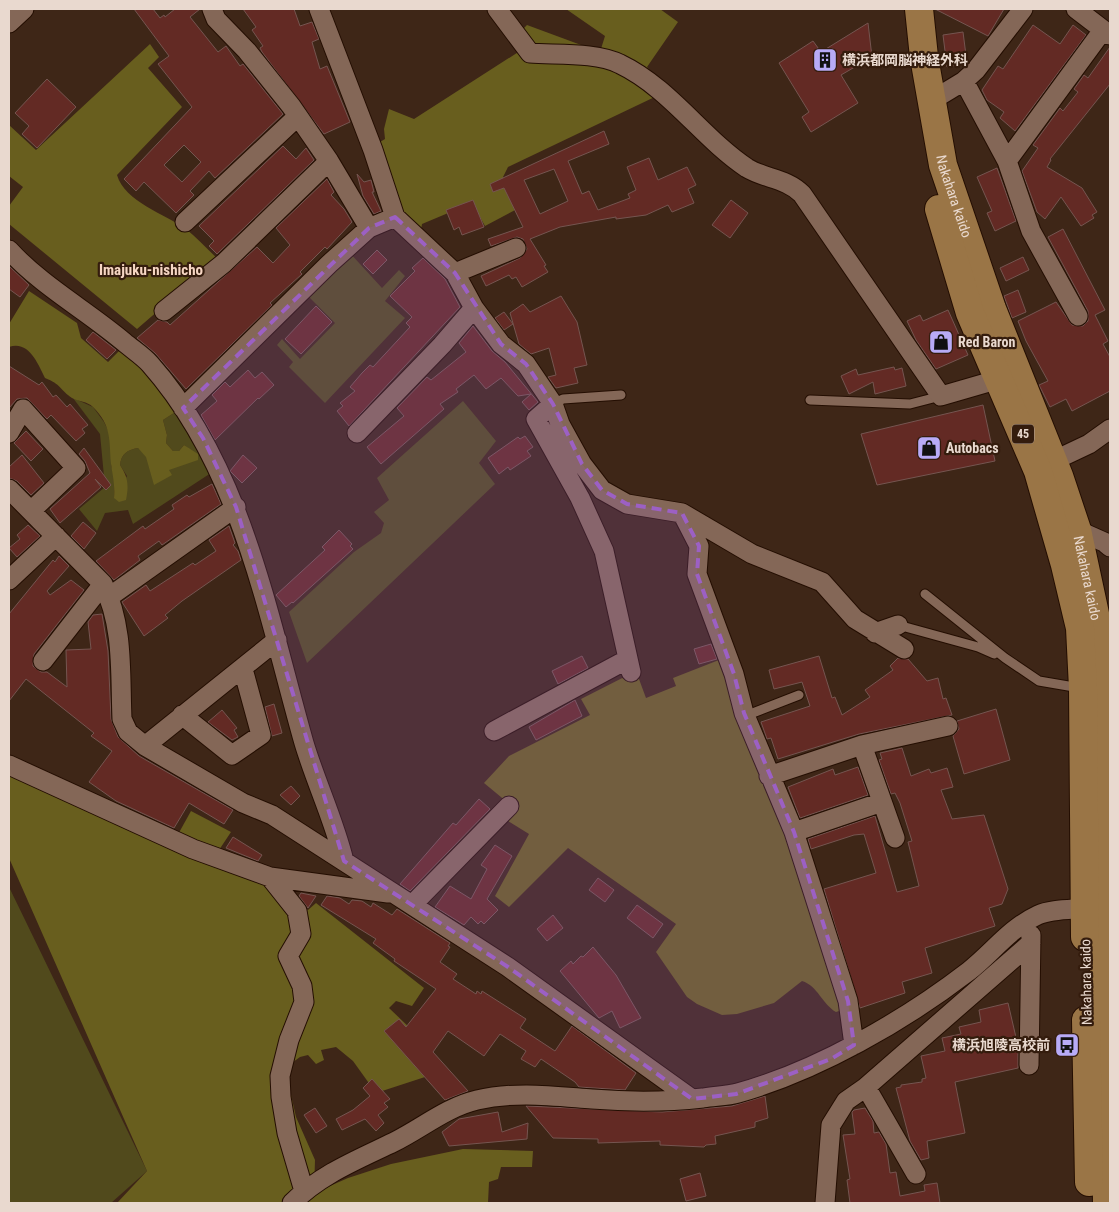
<svg xmlns="http://www.w3.org/2000/svg" width="1119" height="1212" viewBox="0 0 1119 1212" font-family="'Roboto Condensed','Noto Sans JP',sans-serif">
	<style>
		.green { fill: #514a1c }
		.forest { fill: #685e1e }
		.building { fill: #632a24; stroke: #755550; fill-rule: evenodd }
		.lines { fill: none; stroke-linecap: round; stroke-linejoin: round }
		.lane-casing { stroke: #240e02; stroke-width: 11 }
		.street-casing { stroke: #240e02; stroke-width: 21 }
		.primary-casing { stroke: #240e02; stroke-width: 30 }
		.lane { stroke: #846757; stroke-width: 9 }
		.street { stroke: #846757; stroke-width: 19 }
		.primary { stroke: #9a7546; stroke-width: 28 }
		.marked { fill: #9c60c4; fill-opacity: 0.2; stroke: #9c60c4; stroke-width: 4; stroke-dasharray: 10 6; stroke-linejoin: round }
		.labels { text-anchor: middle; dominant-baseline: central; stroke-width: 4.5; stroke-linejoin: round; paint-order: stroke }
		.shield { fill: #341c0d; stroke: #b3a095; stroke-width: 1 }
		.shield-label { font-size: 12px; font-weight: bold; fill: #e9d9cf }
		.poi-label { font-size: 14px; font-weight: bold; fill: #e9d9cf; stroke: #341c0d; text-anchor: start }
		.street-label { font-size: 14px; fill: #e9d9cf; stroke: #341c0d }
		.neighbourhood-label { font-size: 15px; font-weight: bold; fill: #f6d6c3; stroke: #341c0d }
	</style>
	<rect width="100%" height="100%" fill="#3e2617"/>
	<path class="green" d="M349 252 382 288 399 270 405 276 385 301 405 318 325 403 289 367 293 362 277 345 282 339 300 359 335 323 307 295Z
		M73 398 93 407 104 422 111 436V465L115 478 114 498 127 476 120 465C121 454 127 450 138 448L171 475 168 470 193 452 184 445 179 451H173L166 443 167 435 163 420 177 411 214 471 133 524 128 510 105 513 97 531 79 509 105 487 100 434Z
		M463 401 496 441 479 463 495 484 307 663 289 612 354 552 381 533 384 523 374 512 389 500 377 478Z
		M9 887 147 1171 111 1203H9Z"/>
	<path class="forest" d="M566 9H660L678 22 647 67 664 86 661 94 508 167 503 177 517 209 485 226 472 203 422 224 420 236 399 215 375 145 385 139 384 129 389 109 414 119 523 49 515 37 527 25 600 52 605 36Z
		M150 44 159 57 148 68 182 107 117 175C125 202 165 214 186 229 197 238 207 249 218 259L137 329 9 224V206L23 187 9 176V125L36 150Z
		M29 291 77 323 81 338 108 362 123 347 147 366 177 411 163 420 167 435 166 443 173 451H179L184 445 198 454V460L169 470 172 475 154 485 146 457 138 448C127 450 121 454 120 465 128 477 129 485 126 500L119 502 114 498C115 485 113 477 111 464 109 440 112 426 93 407 87 401 79 402 72 398 60 390 61 384 45 378 38 364 29 340 9 347V324Z
		M724 658 792 833 842 1010 836 1012C822 1004 818 986 802 981L774 1003 737 1014 722 1015 697 1004 687 997 656 952 676 924 568 848 509 907 495 896 529 834 505 819 513 807 484 783 509 756 590 715 581 699 636 671 646 698 676 686 673 678Z
		M9 769 176 838 191 811 231 832 219 850 308 910 316 903 424 988 412 1006 396 1001 389 1008 412 1030 425 1077 376 1093 353 1061 336 1047 321 1050 324 1060 316 1064 308 1055 300 1057 285 1068 296 1117 315 1160 314 1193 348 1178 391 1164 463 1149 533 1151 532 1167H501L498 1179 489 1182 488 1203H117L147 1171 9 858Z"/>
	<path class="building" d="M134 9H153L160 18 164 15 165 17 175 9H200L190 17 218 52 226 46 240 66 243 64 283 114 215 178 209 171 190 191 194 195 176 213 144 182 136 191 124 179 192 107 158 64 169 56ZM184 145 201 162 182 182 164 165Z
		M243 9H294L300 26 312 22 319 39 312 42 320 69 327 66 350 122 324 134 262 52 260 48 263 46 252 30 256 27Z
		M935 9H1004L988 36Z
		M868 23 872 57 841 75 858 103 811 132 802 117 809 112 779 63 813 41 821 52Z
		M1033 25 1060 44 1073 25 1086 35 1015 131 1000 118 1004 112 987 100 982 90 998 66 1003 69Z
		M963 32 967 63 947 67 943 35Z
		M1110 47V84L1050 159 1051 160 1047 167 1082 188 1097 212 1092 215 1094 218 1081 226 1061 197 1045 219 1037 212 1022 171 1038 148 1033 145 1060 108 1063 111 1078 92 1074 89 1084 75 1088 78Z
		M47 79 76 107 37 148 22 134 29 126 15 113Z
		M604 131 609 144 568 161 582 194 589 191 598 210 630 198 628 194 636 190 627 167 649 158 658 180 687 167 696 185 688 189 694 203 672 212 668 205 646 215 616 219V217L560 227 530 239 546 265 544 266 548 272 522 287 516 277 512 279 509 275 486 286 481 276 520 258 527 249 523 239 517 237 491 246 488 239 523 227 504 188 493 192 490 184ZM554 169 568 201 540 214 524 180Z
		M283 146 296 159 306 148 314 160 217 254 209 246 214 241 199 226Z
		M997 168 1016 221 995 231 987 213 992 211 977 177Z
		M357 174 364 182 371 180 374 192H372L381 211 374 214 363 196Z
		M327 179 334 192 331 195 344 209 352 222 327 249 325 247 300 272 302 274 270 303 272 305 186 389 155 353 137 338 158 320 167 322 170 325 257 247 273 263 290 245 276 228Z
		M473 200 484 227 462 235 459 227 454 230 446 210Z
		M731 200 748 213 730 238 712 225Z
		M1063 229 1105 310 1095 315 1108 341 1103 344 1110 357V391L1072 411 1066 399 1050 407 1039 385 1048 381 1026 341 1018 321 1056 302 1072 325 1083 326 1088 321V311L1048 237Z
		M377 250 387 260 373 274 363 264Z
		M1023 257 1029 270 1006 281 1000 268Z
		M423 258 445 279 460 307 349 426 337 411 343 406 340 403 355 391 350 387 362 373 370 365 373 367 410 327 406 323 412 317 390 296 415 271 412 268Z
		M9 266 29 285 20 297 9 289Z
		M1018 290 1026 312 1012 318 1004 296Z
		M561 296 577 322 587 365 574 368 578 383 556 388 548 377 556 375 549 348 531 354 519 344 510 313 523 304 530 312Z
		M316 306 332 322 301 354 285 339Z
		M948 310 968 355 936 369 916 340 907 321 920 315 923 321Z
		M504 312 513 324 504 330 495 318Z
		M473 326 492 351 505 362 538 402 529 410 522 402 531 394 518 396 501 378 486 389 474 375 456 389 458 392 440 404 444 409 381 464 367 447 404 416 397 408 427 377 431 380 466 352 459 343Z
		M93 332 116 350 107 359 86 340Z
		M9 366 39 385 42 382 53 397 56 395 67 407 70 404 88 425 82 429 85 433 76 441 51 415 47 419 27 398 17 399 9 408Z
		M894 367 895 370 902 368 906 386 875 394 873 382 849 394 841 376 856 369 858 375Z
		M248 370 255 378 262 372 274 385 259 399 258 398 215 440 201 415 217 401 212 395 225 382 230 387Z
		M983 405 995 461 877 485 861 434Z
		M26 431 43 449 31 461 14 443Z
		M525 436 533 447 527 451 531 456 510 470 508 467 499 474 488 458 518 437 520 439Z
		M84 448 111 485 106 490 95 479 101 487 60 523 50 509 90 473 85 461 79 454Z
		M22 455 44 483 31 495 17 481 9 478V467Z
		M243 455 257 468 242 483 230 471Z
		M212 484 221 504 162 545 159 541 138 556 140 560 114 580 96 561 143 526 145 529 174 509 172 505 187 495 189 497Z
		M83 522 96 533 84 549 71 536Z
		M28 525 40 536 17 557 9 548 20 539 17 535Z
		M229 526 235 543 233 545 238 551 241 560 182 601 165 615 168 618 144 636 122 602 146 585 150 591 193 563 195 565 216 551 209 540Z
		M339 530 352 544 350 546 353 549 293 603 292 602 286 607 276 595 325 550 322 547Z
		M59 556 69 566 47 591 50 595 71 580 84 590 34 654 33 666 41 672H47L67 687 66 650 91 649 88 622 93 615 102 614 108 651 111 719 118 737 139 756 233 810 224 824 189 803 174 828 116 801 89 782 112 751 91 736 94 733 26 679 9 701V614L53 560 55 562Z
		M711 644 717 659 699 664 694 649Z
		M582 656 588 668 558 684 552 671Z
		M819 656 832 698 835 697 842 715 870 697 865 690 893 670 890 666 898 658 908 659 927 681 938 678 943 699 946 698 952 715 859 734 778 759 771 738 767 739 761 722 810 706 802 682 774 689 769 670Z
		M575 700 582 716 536 740 529 727Z
		M274 704 282 733 272 736 265 707Z
		M996 709 1010 760 964 774 953 736 959 729 957 721Z
		M222 710 237 728 234 730 238 737 232 740 208 722Z
		M902 748 911 776 929 769 931 773 947 768 953 787 941 790 952 819 984 815 1008 889 1002 904 989 908 995 926 925 948 932 973 902 982 905 993 860 1008 824 889 876 873 864 834 854 835 811 849 808 839 875 816 897 892 919 886 908 842 912 841 900 803 895 793 891 794 879 760 882 759 880 753Z
		M858 767 868 795 800 818 788 787 833 769 835 775Z
		M291 786 300 796 291 805 280 795Z
		M479 799 490 809 410 891 400 884 453 823 456 825Z
		M233 837 262 855 258 861 226 848Z
		M495 845 512 856 487 899 498 910 484 924 481 921 478 924 471 917 464 925 435 907 450 886 471 899 487 869 481 865Z
		M598 878 614 890 605 902 589 890Z
		M301 893 316 896 308 908 299 896Z
		M327 896 340 898 349 904 352 900 362 901 371 907 373 903 392 915 397 909 450 943 448 946 450 947 440 962 457 974 453 979 476 994 477 991 481 994 482 991 526 1019 520 1028 555 1051 572 1026 636 1073 625 1090 579 1087 575 1082 541 1059 535 1067 521 1059 526 1051 500 1034 484 1056 448 1031 433 1052 468 1091 445 1100 384 1031 399 1019 406 1027 436 989 394 961 395 959 373 943 376 939 321 905Z
		M637 905 663 924 653 938 627 918Z
		M553 915 563 928 547 941 537 929Z
		M593 947 616 975 641 1018 620 1028 612 1011 599 1018 560 971 571 961 573 964 581 956 583 957Z
		M1008 1003 1018 1046V1068L955 1082 965 1133 927 1141 929 1158 921 1160 910 1141 896 1088 901 1087V1085L922 1082V1079L926 1078 921 1056 945 1051 942 1038 961 1034 959 1027 981 1022 979 1010Z
		M372 1079 390 1099 384 1103 388 1107 378 1115 384 1123 376 1131 365 1119 342 1130 336 1119 353 1110 370 1096 363 1088Z
		M765 1096 768 1118 755 1122V1127L715 1136 716 1144 706 1145 704 1147 660 1145V1141L598 1143V1139L553 1138 526 1106 662 1112 732 1106Z
		M315 1108 327 1126 316 1133 304 1115Z
		M865 1108 873 1121 874 1133 879 1132 886 1144 890 1173 896 1172 900 1196 925 1191 924 1185 937 1183 940 1203H850L847 1180 850 1179 843 1135 855 1134 852 1112 854 1110Z
		M498 1112 502 1132 528 1123 527 1139 449 1146 442 1132 459 1119Z
		M700 1173 706 1196 686 1201 680 1179Z"/>
	<g class="lines">
		<defs>
			<path id="lane" d="M810 400 910 404 941 396
				M553 404 563 399 621 395
				M925 594 1005 658 1039 681 1080 688
				M898 625 978 647 994 654
				M745 716 799 695"/>
			<path id="street" d="M212 9 216 19 247 51 291 106 329 161 369 228
				M319 9 373 150 395 217 455 273 474 308 501 344 526 364 553 404 536 419 580 498 604 551 631 672
				M497 9 530 53C556 55 597 52 620 64 670 88 702 138 747 168 765 179 786 178 802 194L941 396 1010 376
				M1076 9 1110 35
				M9 23 24 9
				M964 81 1007 161 1031 231 1078 316
				M931 101 964 81 976 70 1023 9
				M1007 161 1103 30
				M185 222 298 116
				M9 250C42 286 86 310 124 342 132 349 143 356 150 364 242 468 267 613 304 743 316 783 334 820 344 861
				M455 273 516 248
				M164 311 224 263 329 161
				M553 404 560 424 582 464 602 490 627 504 682 513 752 554 822 582 855 619 904 649
				M183 408 329 264 369 228 395 217
				M9 433 23 409 76 468 32 510
				M357 433 442 345 474 308
				M1053 461 1089 444 1110 429
				M9 489 103 584C124 626 120 674 122 719L128 732 145 746 243 803 272 815 508 967 692 1099
				M682 513 699 546 697 574 734 674 744 713 794 832 848 1001 854 1045
				M1077 530 1104 542 1110 547
				M9 580 56 536
				M109 597 236 507
				M875 633 898 625
				M43 661 103 584
				M182 715 232 755 261 735 243 669
				M494 731 628 659
				M862 745 895 838
				M145 746 277 640
				M9 765 193 849 270 877 388 893
				M769 776 862 745 948 726
				M794 832 882 802
				M270 877 297 911 301 934 288 956 302 986 304 1002 289 1040 280 1076 281 1097 287 1133 304 1191
				M412 905 509 806
				M1029 1065 1031 935
				M916 1174 866 1087 1031 943
				M292 1203C321 1174 357 1160 394 1142 422 1128 447 1107 477 1100 516 1091 553 1096 592 1099 629 1102 666 1102 703 1098 715 1096 727 1096 738 1093 817 1071 904 1021 969 971 992 953 1010 928 1038 915 1053 908 1077 910 1095 907
				M825 1203 831 1125 846 1101 866 1087"/>
			<g id="primary">
				<path id="s1" d="M919 9 924 57 943 165 992 309 1059 476 1077 530 1098 628 1105 701 1107 774 1103 906 1107 1203"/>
				<path d="M939 209 970 313 1038 471 1065 565 1080 628 1083 688 1085 937"/>
				<path d="M1086 1020 1089 1182"/>
			</g>
		</defs>
		<use href="#lane" class="lane-casing"/>
		<use href="#street" class="street-casing"/>
		<use href="#primary" class="primary-casing"/>
		<use href="#lane" class="lane"/>
		<use href="#street" class="street"/>
		<use href="#primary" class="primary"/>
	</g>
	<path class="marked" d="M395 217 455 273 501 344 526 364 553 404 582 464 602 490 627 504 682 513 699 546 697 574 734 674 744 713 794 832 848 1001 854 1045 831 1059 736 1094 692 1099 508 967 344 861 236 507 203 438 183 408 369 228Z"/>
	<defs>
		<symbol id="building-square" viewBox="-11 -11 22 22"><rect x="-9" y="-9" width="18" height="18" rx="4" fill="#b8abf7" stroke="#341c0d"/><path d="M-4-6H4V6H1V3H-1V6H-4ZM-2.5-4.3h1.7v1.8h-1.7ZM.8-4.3h1.7v1.8H.8ZM-2.5-1h1.7V.8h-1.7ZM.8-1h1.7V.8H.8Z" fill="#111"/></symbol>
		<symbol id="shop-square" viewBox="-11 -11 22 22"><rect x="-9" y="-9" width="18" height="18" rx="4" fill="#b8abf7" stroke="#341c0d"/><path d="M-5-2.5h2.3a2.7 3.5 0 0 1 5.4 0H5L5.5 6h-11ZM-1.5-2.5h3a1.5 2.3 0 0 0-3 0Z" fill="#111"/></symbol>
		<symbol id="bus-square" viewBox="-11 -11 22 22"><rect x="-9" y="-9" width="18" height="18" rx="4" fill="#b8abf7" stroke="#341c0d"/><path d="M-5-6H5V4H4V6H2V4H-2V6H-4V4H-5ZM-3.5-4V0h7V-4ZM-3.5 1.2v1.5H-2V1.2ZM2 1.2v1.5H3.5V1.2Z" fill="#111"/></symbol>
	</defs>
	<g fill-rule="evenodd">
		<use href="#building-square" x="811" y="46" width="28" height="28"/>
		<use href="#shop-square" x="927" y="328" width="28" height="28"/>
		<use href="#shop-square" x="915" y="434" width="28" height="28"/>
		<use href="#bus-square" x="1053" y="1031" width="28" height="28"/>
	</g>
	<g class="labels">
		<rect class="shield" x="1012" y="424.5" width="22" height="19" rx="4"/>
		<g class="shield-label">
			<text x="1023" y="434">45</text>
		</g>
		<g class="poi-label">
			<text x="842" y="60">横浜都岡脳神経外科</text>
			<text x="958" y="342">Red Baron</text>
			<text x="946" y="448">Autobacs</text>
			<text x="1050" y="1045" text-anchor="end">横浜旭陵高校前</text>
		</g>
		<g class="street-label">
			<text stroke="none"><textPath href="#s1" startOffset="191">Nakahara kaido</textPath></text>
			<text stroke="none"><textPath href="#s1" startOffset="596">Nakahara kaido</textPath></text>
			<text transform="translate(1086 982) rotate(-91)">Nakahara kaido</text>
		</g>
		<g class="neighbourhood-label">
			<text x="151" y="270">Imajuku-nishicho</text>
		</g>
	</g>
	<rect width="1119" height="1212" fill="none" stroke="#e9d9cf" stroke-width="20"/>
</svg>
